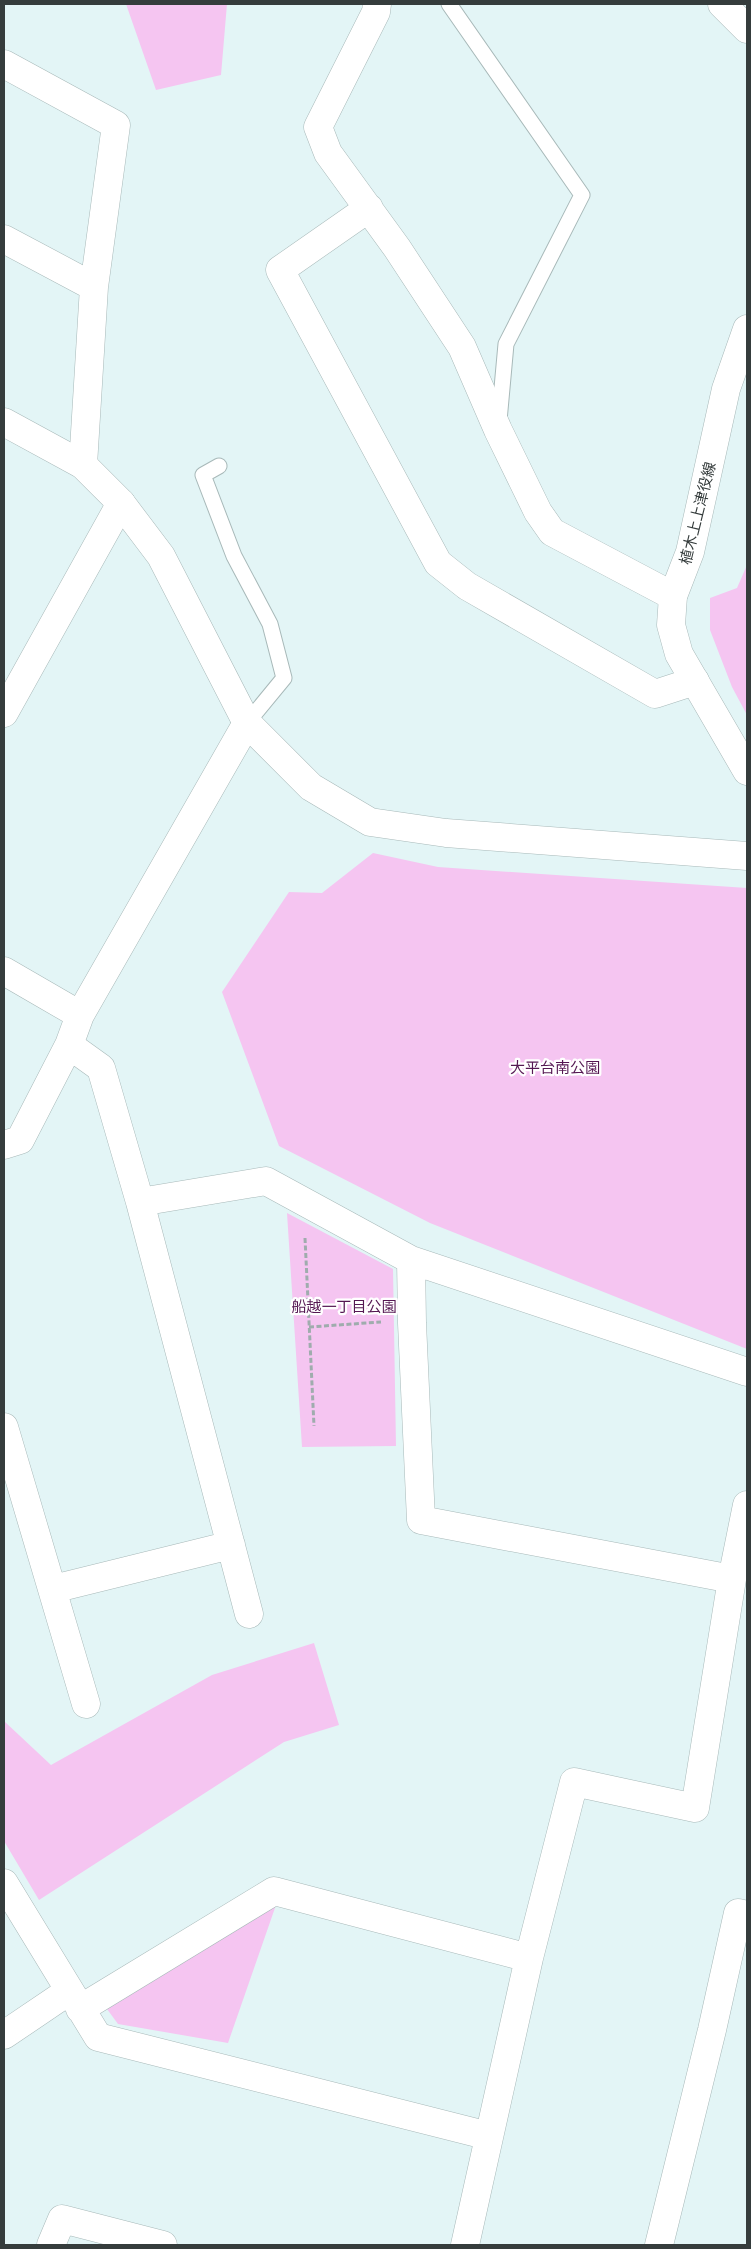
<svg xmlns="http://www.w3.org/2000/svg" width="751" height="2249" viewBox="0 0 751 2249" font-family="'Open Sans','Noto Sans JP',sans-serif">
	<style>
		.green { fill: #f5c5f1 }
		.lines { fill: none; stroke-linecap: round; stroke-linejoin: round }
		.lane-casing { stroke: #a8b9b9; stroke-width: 17 }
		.street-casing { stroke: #a8b9b9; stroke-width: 29 }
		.secondary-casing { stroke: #a8b9b9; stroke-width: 29 }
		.path { stroke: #9facad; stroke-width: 3; stroke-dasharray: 5 2.5; stroke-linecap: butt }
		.lane { stroke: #fff; stroke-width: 15 }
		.street { stroke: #fff; stroke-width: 28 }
		.secondary { stroke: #fff; stroke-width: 28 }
		.labels { text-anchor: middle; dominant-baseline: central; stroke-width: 4.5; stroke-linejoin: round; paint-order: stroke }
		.street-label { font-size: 15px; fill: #353c3c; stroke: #fff }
		.park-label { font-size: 15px; fill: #551853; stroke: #fff }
	</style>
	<rect width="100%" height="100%" fill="#e3f5f6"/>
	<path class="green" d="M126 4H227L221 75 156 90Z
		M747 565V715L732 687 710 630V598L737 588Z
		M373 853 438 867 747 888V1349L430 1223 279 1146 222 992 289 892 322 893Z
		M287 1213 393 1269 396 1446 302 1447Z
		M314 1643 339 1725 284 1742 39 1900 4 1841V1721L51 1765 212 1675Z
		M276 1905 228 2043 118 2024 107 2009Z"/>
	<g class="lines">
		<defs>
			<path id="lane" d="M449 4 582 195 506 344 499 421
				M219 466 203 475 234 556 270 624 284 678 247 723"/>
			<path id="street" d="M377 4 376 12 318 127 328 153 397 248 462 347 498 430 538 512 552 532 673 596
				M722 4 747 29
				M4 64 116 125 94 287 83 465
				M369 208 280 270 438 563 467 586 655 694 695 681
				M4 239 94 287
				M4 713 121 503
				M4 971 80 1015
				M69 1045 101 1068 140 1202 249 1614
				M4 1145 20 1140 69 1045 80 1015 247 723
				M140 1202 266 1181 411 1260 747 1372
				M411 1260 412 1323 421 1520 732 1579
				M4 1427 86 1704
				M53 1589 231 1545
				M4 1883 98 2037 489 2136
				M80 2009 274 1891 529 1958
				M4 2035 69 1991
				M51 2245 62 2219 163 2245
				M465 2245 529 1958 574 1782 695 1808 732 1579 747 1505
				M659 2245 712 2030 738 1913 747 1915"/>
			<path id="secondary" d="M747 329 726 389 690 552 673 596 671 625 679 654 747 771
				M4 422 83 465 121 503 161 556 247 723 311 787 370 822 446 833 747 856"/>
		</defs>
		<use href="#lane" class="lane-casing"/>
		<use href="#street" class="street-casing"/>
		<use href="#secondary" class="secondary-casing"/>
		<path class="path" d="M305 1238 314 1426
			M309 1327 381 1322"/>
		<use href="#lane" class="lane"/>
		<use href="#street" class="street"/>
		<use href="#secondary" class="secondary"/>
	</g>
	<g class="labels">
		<g class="street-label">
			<text transform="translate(697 513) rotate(-76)">植木上上津役線</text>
		</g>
		<g class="park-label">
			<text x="555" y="1067">大平台南公園</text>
			<text x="344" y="1306">船越一丁目公園</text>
		</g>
	</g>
	<rect width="751" height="2249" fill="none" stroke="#353c3c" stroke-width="10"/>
</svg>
